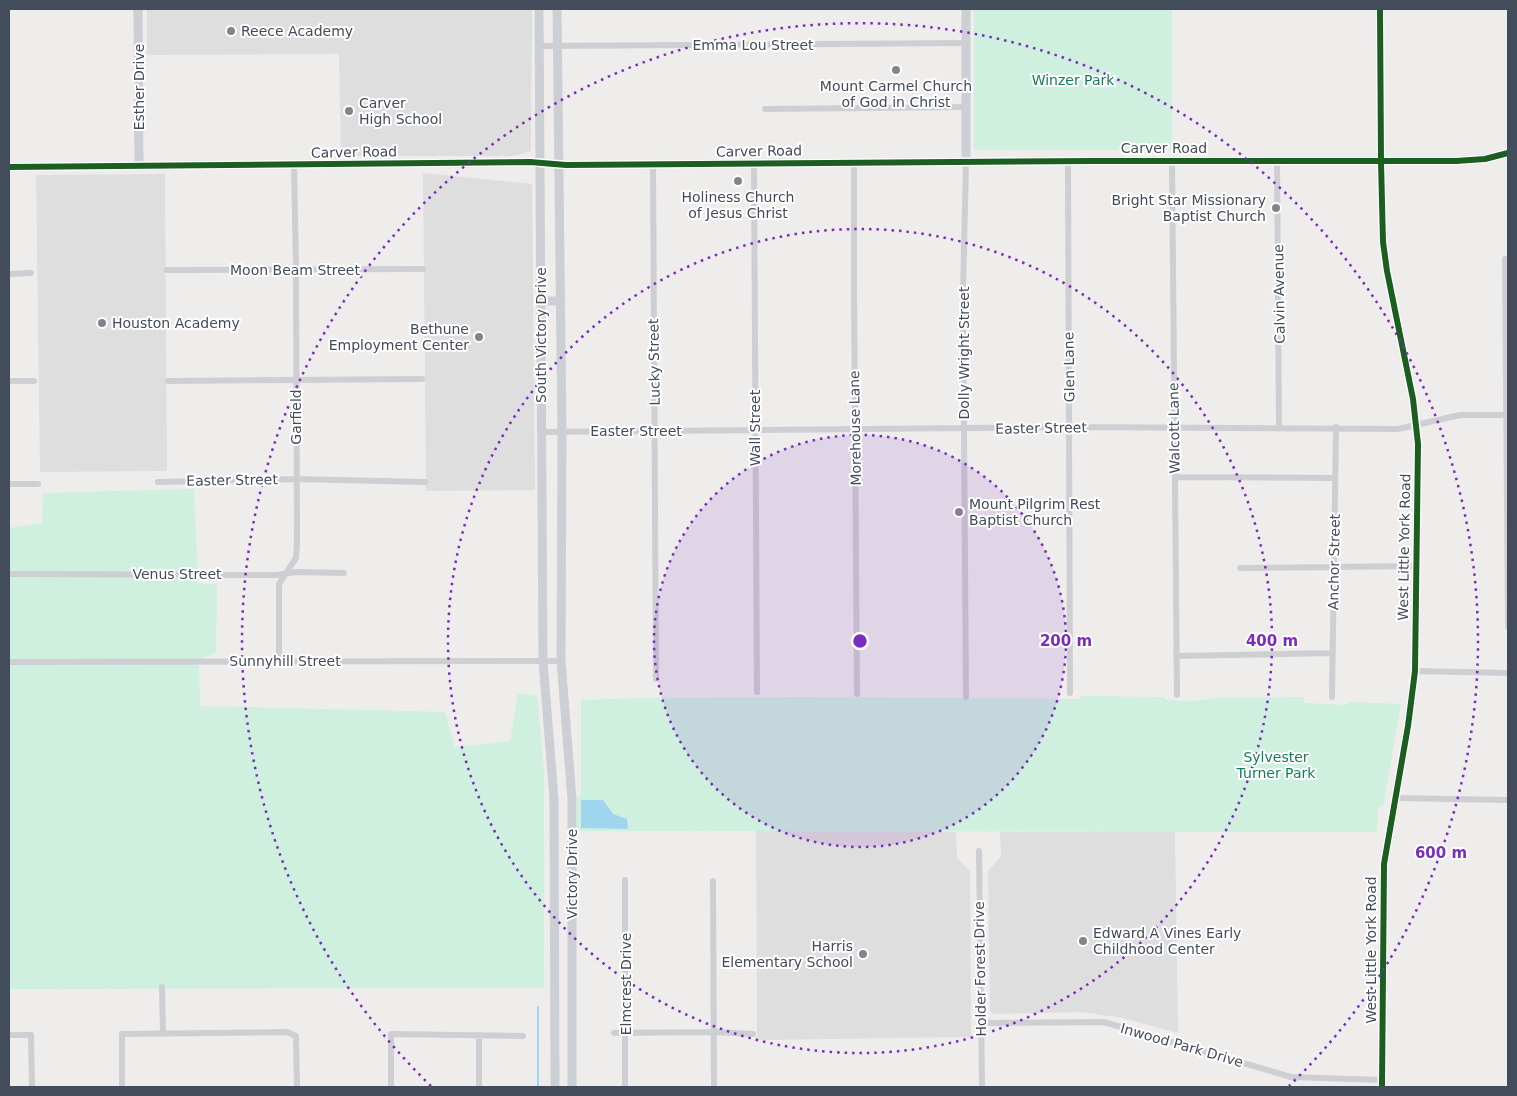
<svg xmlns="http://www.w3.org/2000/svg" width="1517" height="1096" viewBox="0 0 1517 1096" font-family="'DejaVu Sans',sans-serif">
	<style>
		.education { fill: #dfdede }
		.green { fill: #cfefdf }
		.water { fill: #a0d5f0 }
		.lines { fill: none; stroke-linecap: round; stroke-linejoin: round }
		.stream { stroke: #a0d5f0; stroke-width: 2 }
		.street { stroke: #cecfd3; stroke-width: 6 }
		.secondary { stroke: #cccfd3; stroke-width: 9 }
		.cycleway-casing { stroke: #fff; stroke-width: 9 }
		.cycleway { stroke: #1b5e20; stroke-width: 6 }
		.ring { fill: none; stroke: #7b2cbf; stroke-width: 2.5; stroke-dasharray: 2.5 5 }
		.poi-dot { fill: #7f848d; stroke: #fff; stroke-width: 2 }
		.labels { text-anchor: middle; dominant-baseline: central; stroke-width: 4; stroke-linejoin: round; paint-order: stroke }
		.poi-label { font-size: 14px; fill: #434c5a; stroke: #fff; text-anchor: start }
		.street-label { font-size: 14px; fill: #434c5a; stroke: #fff }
		.park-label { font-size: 14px; fill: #107f55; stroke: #fff }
		.centre { fill: #7b2cbf; stroke: #fff; stroke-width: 2.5 }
		.ring-label { font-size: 15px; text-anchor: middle; font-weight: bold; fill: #7b2cbf; stroke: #fff; stroke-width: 4; stroke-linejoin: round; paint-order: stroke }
	</style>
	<rect width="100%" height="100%" fill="#eeedec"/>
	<path class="education" d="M147 9H532L531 151 514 156H341L339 54 147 55Z
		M423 173 532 184 535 490 426 491Z
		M165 174 167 471 40 472 36 175Z
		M756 831 956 832 957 858 970 871 971 1037 757 1040Z
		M1000 832H1175L1178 1033 1123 1018 1082 1012 993 1014 990 1011 988 871 1001 856Z"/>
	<path class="green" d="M974 9H1172V150H974Z
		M194 489 198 583 217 585 216 653 199 659 200 706 445 712 455 747 510 741 518 694 537 695 544 771V988L9 989V528L42 523 43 493Z
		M1081 696 1165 697V700L1192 701 1216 698 1304 697V703L1347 705 1348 702 1401 704 1383 806 1378 807 1377 832 577 831V797L581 796V700L644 698 807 697 1081 699Z"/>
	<path class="water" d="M581 800H603L613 814 627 819 628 829 581 828Z"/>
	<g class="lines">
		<path class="stream" d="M538 1007V1087"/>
		<path class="street" d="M539 46 966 43
			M765 109 966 107
			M1068 161 1070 693
			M1172 161 1177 695
			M1277 161 1279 427
			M854 162V289L857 694
			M966 162 963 293 966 697
			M754 163 757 692
			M653 164 656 679
			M1505 259 1508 627
			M167 270 423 269
			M9 274 31 273
			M9 381H34
			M168 381 422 379
			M542 432 1070 427 1398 429 1460 415H1508
			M1175 477 1335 478
			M158 482 296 479 425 482
			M9 484H38
			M1240 568 1416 566
			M9 574 277 575 296 572 344 573
			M1176 656 1332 653
			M285 661 279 653V584L296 558 297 543 296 269 294 165
			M9 662 561 661
			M1415 671 1508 673
			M1332 697 1336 427
			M1395 798 1508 800
			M979 851 982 1087
			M625 880V1087
			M713 881 714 1087
			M162 987 163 1033
			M981 1023 1104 1022 1291 1077 1382 1080
			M614 1033 715 1032 753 1034
			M9 1035H31L32 1087
			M122 1087V1034L287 1032 296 1036 297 1087
			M391 1087V1034L523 1036
			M479 1087V1035"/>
		<path class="secondary" d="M138 9 139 166
			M539 9 543 661 554 799 555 1087
			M557 9 562 432 561 661 572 799V1087
			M1380 9 1381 162 1383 242 1387 271 1413 399 1418 444 1415 671 1408 726 1384 864 1382 1087
			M966 162V9
			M9 167 530 162 566 165 1092 161H1456L1485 159 1508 153
			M541 301H561"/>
		<defs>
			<path id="cycleway" d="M1380 9 1381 162 1383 242 1387 271 1413 399 1418 444 1415 671 1408 726 1384 864 1382 1087
				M9 167 530 162 566 165 1092 161H1456L1485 159 1508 153"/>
		</defs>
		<use href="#cycleway" class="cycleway-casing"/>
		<use href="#cycleway" class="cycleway"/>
	</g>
	<circle cx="860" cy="641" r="206" fill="#7b2cbf" fill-opacity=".12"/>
	<g class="ring">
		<circle cx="860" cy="641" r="206"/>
		<circle cx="860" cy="641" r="412"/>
		<path d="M431 1086A618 618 0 1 1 1289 1086"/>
	</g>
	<g class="poi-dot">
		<circle cx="231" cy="31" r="5"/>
		<circle cx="896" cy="70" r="5"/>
		<circle cx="349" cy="111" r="5"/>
		<circle cx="738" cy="181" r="5"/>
		<circle cx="1276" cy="208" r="5"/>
		<circle cx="102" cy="323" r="5"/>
		<circle cx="479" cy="337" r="5"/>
		<circle cx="959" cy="512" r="5"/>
		<circle cx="1083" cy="941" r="5"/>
		<circle cx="863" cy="954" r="5"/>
	</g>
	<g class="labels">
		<g class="poi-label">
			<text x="241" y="31">Reece Academy</text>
			<text x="896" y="86" text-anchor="middle">Mount Carmel Church<tspan x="896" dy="16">of God in Christ</tspan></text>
			<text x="359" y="103">Carver<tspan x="359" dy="16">High School</tspan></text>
			<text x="738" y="197" text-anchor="middle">Holiness Church<tspan x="738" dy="16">of Jesus Christ</tspan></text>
			<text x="1266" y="200" text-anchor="end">Bright Star Missionary<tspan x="1266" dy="16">Baptist Church</tspan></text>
			<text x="112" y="323">Houston Academy</text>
			<text x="469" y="329" text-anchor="end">Bethune<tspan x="469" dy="16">Employment Center</tspan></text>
			<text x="969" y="504">Mount Pilgrim Rest<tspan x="969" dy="16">Baptist Church</tspan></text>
			<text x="1093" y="933">Edward A Vines Early<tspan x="1093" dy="16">Childhood Center</tspan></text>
			<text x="853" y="946" text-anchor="end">Harris<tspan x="853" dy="16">Elementary School</tspan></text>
		</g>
		<g class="street-label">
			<text x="753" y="45">Emma Lou Street</text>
			<text transform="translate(139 87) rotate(-90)">Esther Drive</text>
			<text x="1164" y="148">Carver Road</text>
			<text transform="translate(759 151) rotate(-1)">Carver Road</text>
			<text transform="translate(354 152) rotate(-1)">Carver Road</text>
			<text x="295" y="270">Moon Beam Street</text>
			<text transform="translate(1279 294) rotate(-91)">Calvin Avenue</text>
			<text transform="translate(541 335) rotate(-90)">South Victory Drive</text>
			<text transform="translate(964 353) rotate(-90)">Dolly Wright Street</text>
			<text transform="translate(654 362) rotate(-91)">Lucky Street</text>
			<text transform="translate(1069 367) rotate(-91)">Glen Lane</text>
			<text transform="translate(296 417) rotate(-90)">Garfield</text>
			<text transform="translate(755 428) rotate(-90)">Wall Street</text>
			<text transform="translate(855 428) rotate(-91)">Morehouse Lane</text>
			<text transform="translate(1041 428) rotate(-1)">Easter Street</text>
			<text transform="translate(1174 428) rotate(-91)">Walcott Lane</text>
			<text x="636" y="431">Easter Street</text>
			<text transform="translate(232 480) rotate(-1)">Easter Street</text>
			<text transform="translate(1404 547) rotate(-89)">West Little York Road</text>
			<text transform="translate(1334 562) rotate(-89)">Anchor Street</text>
			<text x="177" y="574">Venus Street</text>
			<text x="285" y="661">Sunnyhill Street</text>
			<text transform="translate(572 874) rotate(-90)">Victory Drive</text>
			<text transform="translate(1371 950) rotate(-90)">West Little York Road</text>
			<text transform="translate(980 969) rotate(-91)">Holder Forest Drive</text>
			<text transform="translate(626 984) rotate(-90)">Elmcrest Drive</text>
			<text transform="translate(1182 1045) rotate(16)">Inwood Park Drive</text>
		</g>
		<g class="park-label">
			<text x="1073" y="80">Winzer Park</text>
			<text x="1276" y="757">Sylvester<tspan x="1276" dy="16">Turner Park</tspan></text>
		</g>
	</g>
	<circle cx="860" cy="641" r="8" class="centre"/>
	<g class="ring-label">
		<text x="1066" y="646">200 m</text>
		<text x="1272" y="646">400 m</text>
		<text x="1441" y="858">600 m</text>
	</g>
	<rect width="1517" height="1096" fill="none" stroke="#434c5a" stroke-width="20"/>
</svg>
